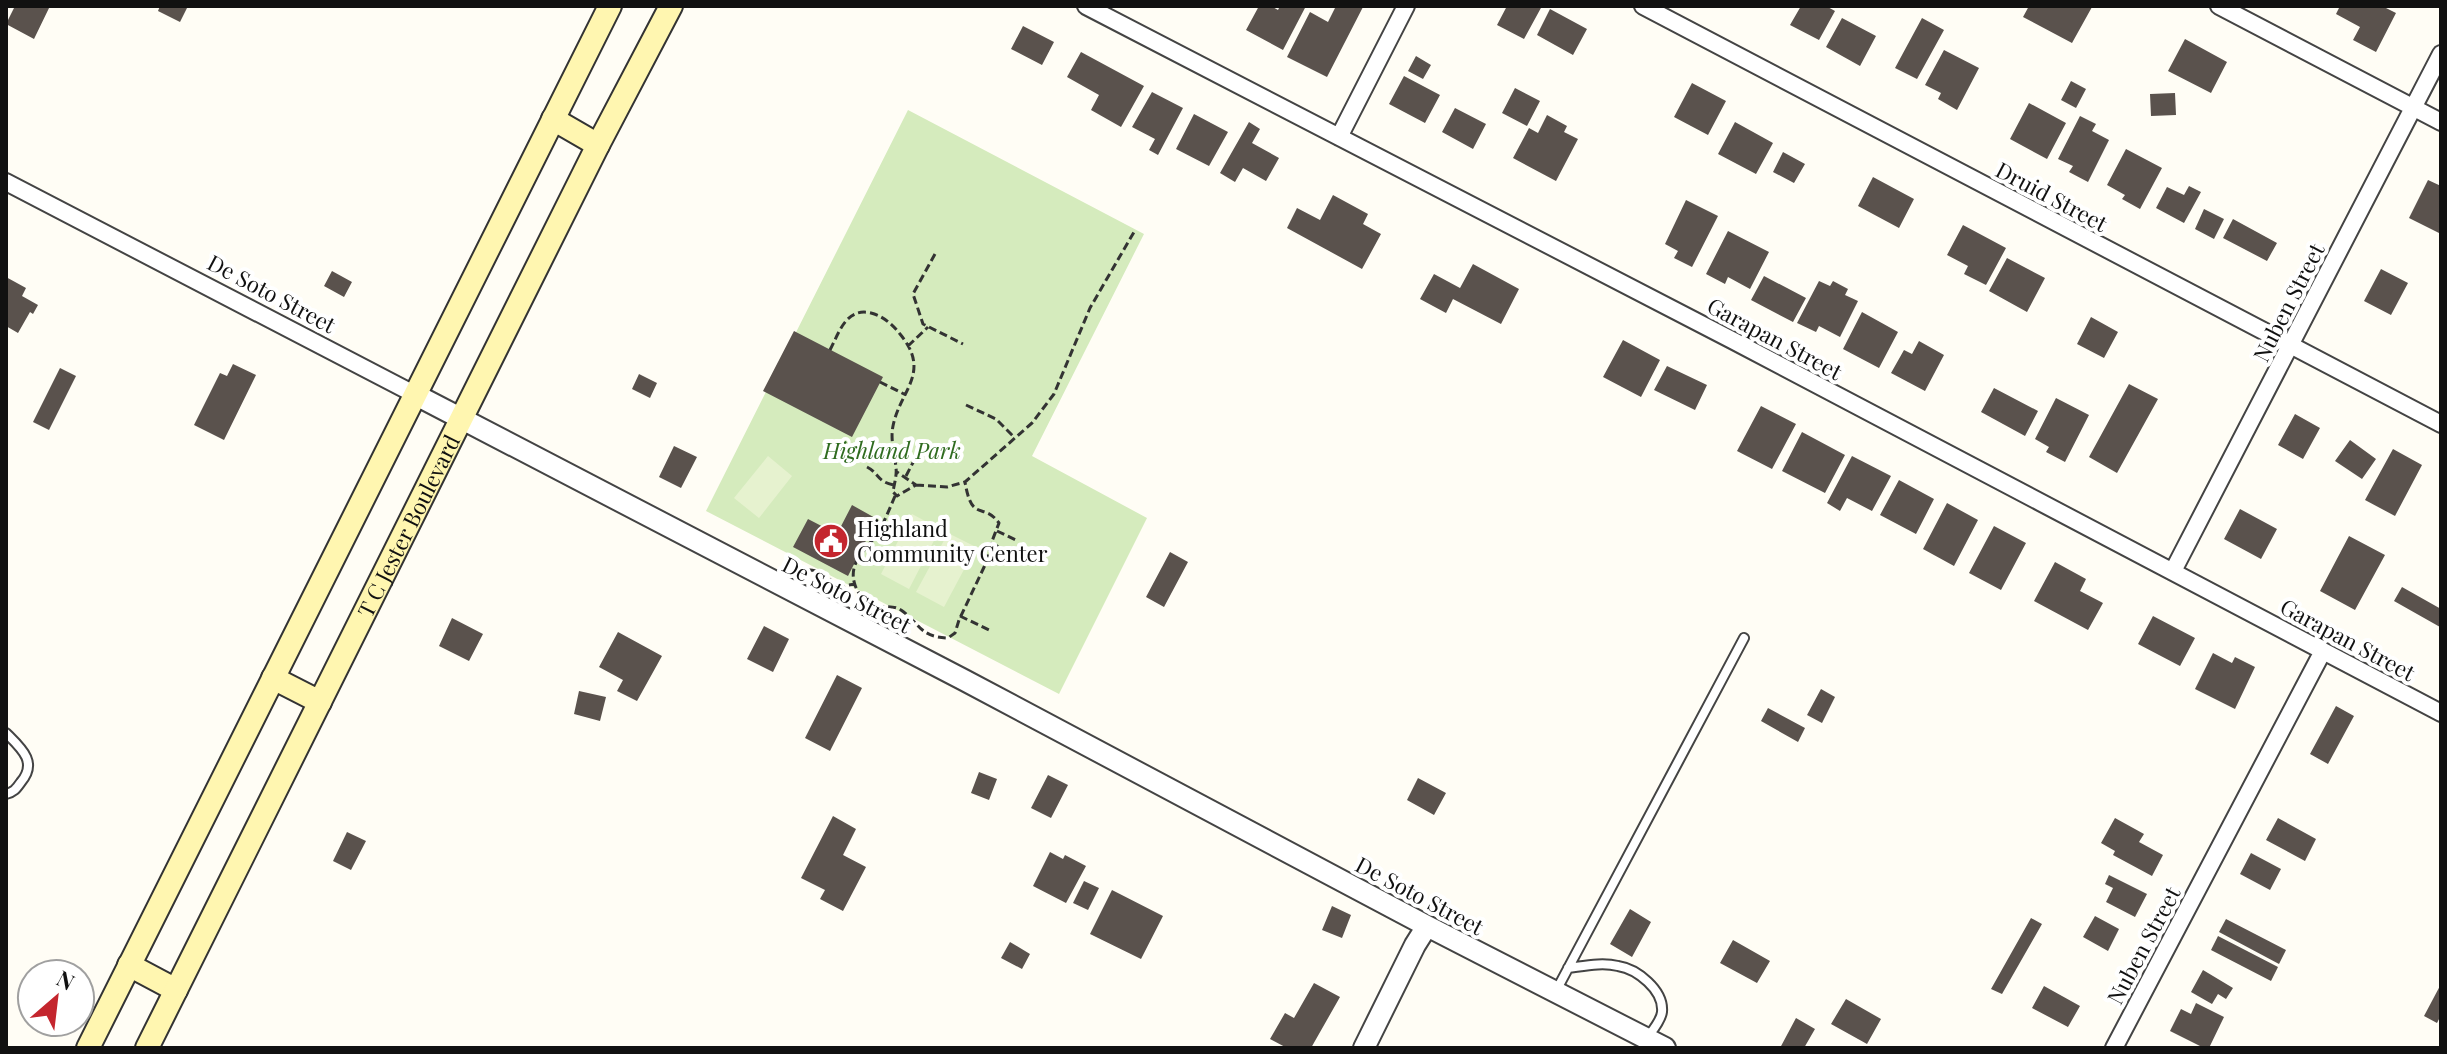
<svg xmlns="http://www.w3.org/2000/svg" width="2447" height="1054" viewBox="0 0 2447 1054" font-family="'Playfair Display',serif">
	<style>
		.green { fill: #d5ebbd }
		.pitch { fill: #e6f2cf }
		.building { fill: #5a524d }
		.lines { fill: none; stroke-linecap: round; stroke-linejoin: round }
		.service-casing { stroke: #444; stroke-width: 12 }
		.minor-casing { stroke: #444; stroke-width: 20 }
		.tertiary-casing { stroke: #444; stroke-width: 24 }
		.secondary-casing { stroke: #333; stroke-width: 26 }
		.path { stroke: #333; stroke-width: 3; stroke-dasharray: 8 4; stroke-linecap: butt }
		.service { stroke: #fff; stroke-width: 8 }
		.minor { stroke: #fff; stroke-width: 16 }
		.tertiary { stroke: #fff; stroke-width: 20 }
		.secondary { stroke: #fff6b0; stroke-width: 22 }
		.labels { text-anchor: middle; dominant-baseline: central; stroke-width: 8; stroke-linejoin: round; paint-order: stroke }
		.street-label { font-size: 22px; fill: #111; stroke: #fff }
		.park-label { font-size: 22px; font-style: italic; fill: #2f6b1f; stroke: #fff }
		.poi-label { font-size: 22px; fill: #111; stroke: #fff; text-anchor: start }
	</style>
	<rect width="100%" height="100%" fill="#fffdf5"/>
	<path class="green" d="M908 110 1144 234 1032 456 1147 518 1059 694 706 511Z"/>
	<path class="pitch" d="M768 456 792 476 759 518 734 498Z
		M912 514 940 529 909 589 881 574Z
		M948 533 976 547 944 607 916 592Z"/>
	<path class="building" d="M15 6H50L34 39 6 24Z
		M160 6H188L180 22 158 11Z
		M1259 6H1271L1278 10 1280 6H1306L1283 50 1246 30Z
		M1336 6 1363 7 1327 77 1287 57 1310 12 1328 22Z
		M1507 6H1542L1524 39 1497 25Z
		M1801 6H1826L1835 11 1819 40 1790 25Z
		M2029 6H2089L2092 7 2072 43 2023 17Z
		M2340 6H2382L2396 13 2376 52 2353 40 2360 27 2336 14Z
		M1550 9 1587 29 1573 55 1537 35Z
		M1842 18 1876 36 1860 66 1826 47Z
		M1922 18 1944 30 1917 79 1895 68Z
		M1023 26 1054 42 1042 65 1011 49Z
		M2185 39 2227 62 2211 93 2168 71Z
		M1944 50 1979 68 1957 110 1938 99 1941 93 1925 85Z
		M1081 52 1144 86 1121 127 1091 110 1099 95 1067 77Z
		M1416 56 1431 65 1423 79 1408 71Z
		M1404 76 1440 95 1425 123 1389 104Z
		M2071 81 2086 89 2076 108 2061 100Z
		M1692 83 1726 101 1708 135 1674 117Z
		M1515 88 1540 101 1527 126 1502 113Z
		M1152 92 1183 108 1158 155 1149 150 1155 139 1132 127Z
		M2175 93 2176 115 2151 116 2150 94Z
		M2029 103 2066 123 2047 159 2010 139Z
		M1455 108 1486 124 1473 149 1442 132Z
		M1194 114 1228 132 1209 166 1176 149Z
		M1547 115 1567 126 1564 132 1578 139 1556 181 1513 158 1529 128 1538 133Z
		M2080 116 2096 124 2092 131 2109 140 2088 182 2069 172 2073 166 2058 159Z
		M1249 122 1260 129 1252 143 1279 158 1266 181 1243 168 1235 182 1220 173Z
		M1735 122 1773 143 1756 174 1718 154Z
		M2126 149 2162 168 2140 209 2122 199 2125 195 2107 185Z
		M1783 152 1805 164 1794 183 1773 172Z
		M1873 177 1914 199 1899 228 1858 206Z
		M2428 180 2441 186V228L2439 233 2409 218Z
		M2189 186 2201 192 2184 223 2156 208 2167 187 2184 195Z
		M1333 195 1368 214 1363 224 1381 234 1362 269 1287 228 1297 208 1320 220Z
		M1686 200 1718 216 1692 267 1674 258 1678 251 1665 244Z
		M2204 209 2224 219 2214 239 2195 229Z
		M2233 219 2277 243 2267 261 2223 238Z
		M1963 225 2006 248 1986 285 1964 274 1968 266 1947 255Z
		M1728 231 1769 252 1750 289 1728 277 1725 284 1706 274Z
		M2007 258 2045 278 2027 312 1989 291Z
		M1473 264 1519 289 1501 324 1453 299 1446 313 1420 299 1434 274 1460 288Z
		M2381 269 2408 283 2391 315 2364 301Z
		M332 271 352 282 344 297 324 286Z
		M1764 276 1806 298 1793 322 1751 300Z
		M6 277 26 288 22 296 38 305 33 314 30 312 18 333 6 326Z
		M1819 281 1830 286 1833 281 1848 289 1845 295 1858 301 1840 337 1819 326 1816 332 1797 323Z
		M1862 312 1898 332 1879 368 1843 349Z
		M2091 317 2118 332 2104 358 2077 344Z
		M794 331 883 377 852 437 763 391Z
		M1623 340 1660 360 1641 397 1603 377Z
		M1919 341 1944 355 1925 391 1891 373 1904 350 1912 354Z
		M233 364 256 375 224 440 194 425 220 373 227 376Z
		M1667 366 1707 385 1695 410 1654 390Z
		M60 368 76 376 49 430 33 422Z
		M639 374 657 383 650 398 632 389Z
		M2129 384 2158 399 2117 473 2089 457Z
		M1994 388 2038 411 2025 436 1981 412Z
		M2056 398 2089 415 2065 462 2046 452 2049 447 2035 439Z
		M1761 406 1796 424 1772 469 1737 451Z
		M2295 414 2320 428 2303 459 2278 445Z
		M1802 432 1845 455 1825 493 1782 471Z
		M2350 440 2376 459 2362 479 2335 461Z
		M674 446 697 457 681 488 659 477Z
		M2393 449 2422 465 2395 516 2365 500Z
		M1852 456 1891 476 1872 511 1847 498 1840 511 1827 503Z
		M1899 480 1934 499 1916 534 1880 515Z
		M1947 503 1978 520 1954 566 1923 549Z
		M852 505 877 519 848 576 793 547 808 519 837 534Z
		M2240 509 2277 529 2261 559 2224 539Z
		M1994 526 2026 543 2001 590 1969 573Z
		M2349 536 2385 555 2355 610 2320 591Z
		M1170 552 1188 562 1164 607 1146 597Z
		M2055 562 2086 579 2080 591 2103 603 2088 630 2034 601Z
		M2402 587 2441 609 2440 627 2394 601Z
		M2153 616 2195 638 2180 666 2138 644Z
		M452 618 483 634 469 661 439 646Z
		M764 626 789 639 773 672 747 659Z
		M618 632 662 656 637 701 617 691 623 680 599 667Z
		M2213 653 2232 663 2235 657 2255 667 2235 709 2195 689Z
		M837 675 862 688 830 751 805 738Z
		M1821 689 1835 697 1822 723 1807 715Z
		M579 691 606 697 600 721 574 714Z
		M2336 706 2354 716 2328 764 2310 754Z
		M1768 708 1805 728 1798 742 1761 721Z
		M979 772 997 779 989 800 971 793Z
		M1048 775 1068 785 1051 818 1031 808Z
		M1418 778 1446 793 1434 815 1407 800Z
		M833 816 856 829 843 855 866 867 843 911 820 899 825 890 801 878Z
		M2115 818 2144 834 2139 842 2163 855 2152 876 2113 855 2115 851 2101 843Z
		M2278 818 2316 839 2305 861 2266 840Z
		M347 832 366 841 351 870 333 861Z
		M1050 852 1063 859 1065 855 1086 866 1066 903 1033 886Z
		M2251 853 2281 869 2270 890 2240 874Z
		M2109 875 2147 894 2135 917 2106 902 2113 888 2105 884Z
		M1084 881 1099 888 1088 910 1073 903Z
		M1112 890 1163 916 1141 959 1090 934Z
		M1332 906 1351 915 1342 938 1322 930Z
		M1630 909 1651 922 1632 957 1610 944Z
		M2095 916 2119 929 2108 951 2083 937Z
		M2031 918 2042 924 2002 994 1991 989Z
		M2226 919 2286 950 2279 964 2219 932Z
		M2218 936 2278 967 2271 981 2211 950Z
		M1733 940 1770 961 1757 983 1720 963Z
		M1010 942 1030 954 1022 969 1001 958Z
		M2203 970 2233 988 2226 999 2218 994 2212 1004 2191 992Z
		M1314 983 1340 997 1311 1048H1287L1270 1039 1285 1013 1294 1018Z
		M2441 984V1015L2437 1023 2424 1016Z
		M2044 986 2080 1006 2068 1027 2032 1008Z
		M1846 999 1881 1019 1867 1044 1831 1024Z
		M2196 1003 2224 1017 2209 1048H2204L2170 1031 2181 1009 2191 1014Z
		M1796 1018 1815 1029 1804 1048H1780Z"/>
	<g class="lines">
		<defs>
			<path id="service" d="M6 733C21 748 38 762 21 782 16 789 14 792 6 794
				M1568 968C1584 966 1602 962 1618 966 1637 969 1664 990 1662 1012 1661 1021 1652 1031 1647 1038
				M1556 991 1744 638"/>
			<path id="minor" d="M1086 6 1732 340 2441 713
				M1643 6 2441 424
				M2219 6 2441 122
				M1339 137 1406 6
				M6 182 416 395
				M2173 571 2441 54
				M2114 1048 2323 651"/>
			<path id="tertiary" d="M416 395 964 680 1427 926 1665 1048
				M1364 1048 1415 945 1427 926"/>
			<g id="secondary">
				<path d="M553 119 598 145"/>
				<path d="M273 678 320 702"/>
				<path d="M129 965 176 990"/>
				<path d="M88 1048 610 6"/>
				<path id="s1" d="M147 1048 598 145 671 6"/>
			</g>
		</defs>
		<use href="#service" class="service-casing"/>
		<use href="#minor" class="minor-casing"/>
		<use href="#tertiary" class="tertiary-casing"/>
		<use href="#secondary" class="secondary-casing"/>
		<path class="path" d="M935 254 913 294 923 324 963 344
			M908 346 928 327
			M830 350C839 333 846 307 871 313 883 316 892 324 900 334 932 373 900 390 893 426 890 441 895 454 896 468 897 475 894 485 893 492L897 496 916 485 897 472
			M880 382 906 395
			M966 405 996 419 1015 438
			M867 467C879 473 877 482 894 485
			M906 476 919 451
			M916 485 947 487 965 482 1032 423 1054 394 1090 308 1134 232
			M895 496C890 508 885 520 879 531 868 549 847 561 855 585 857 591 861 597 865 601 876 611 890 603 901 610 920 623 919 637 948 638L955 633 959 620 986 563 989 549 999 523C983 501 972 524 965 482
			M997 531 1018 541
			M991 543 1024 560
			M796 569C813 570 826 569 835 587L855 584
			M960 616 989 630"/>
		<use href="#service" class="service"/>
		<use href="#minor" class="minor"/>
		<use href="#tertiary" class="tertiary"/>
		<use href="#secondary" class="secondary"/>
	</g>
	<defs>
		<symbol id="civic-disc" viewBox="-11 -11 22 22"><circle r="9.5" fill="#c4262e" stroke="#fff"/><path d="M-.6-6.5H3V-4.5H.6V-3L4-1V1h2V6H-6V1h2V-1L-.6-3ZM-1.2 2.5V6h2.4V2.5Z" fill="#fff"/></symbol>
	</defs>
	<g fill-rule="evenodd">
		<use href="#civic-disc" x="811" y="521" width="40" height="40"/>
	</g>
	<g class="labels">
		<g class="street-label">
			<text transform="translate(2052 196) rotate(28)">Druid Street</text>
			<text transform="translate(272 293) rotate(28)">De Soto Street</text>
			<text transform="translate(2288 302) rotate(-63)">Nuben Street</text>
			<text transform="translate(1775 338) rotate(28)">Garapan Street</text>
			<text stroke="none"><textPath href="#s1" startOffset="584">T C Jester Boulevard</textPath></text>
			<text transform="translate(847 594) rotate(27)">De Soto Street</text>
			<text transform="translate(2348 639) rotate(28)">Garapan Street</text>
			<text transform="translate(1420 895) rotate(28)">De Soto Street</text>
			<text transform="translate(2143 945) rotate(-62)">Nuben Street</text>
		</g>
		<g class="park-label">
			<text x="892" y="450">Highland Park</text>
		</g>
		<g class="poi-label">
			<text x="857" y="528">Highland<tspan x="857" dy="25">Community Center</tspan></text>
		</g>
	</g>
	<rect width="2447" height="1054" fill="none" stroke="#111111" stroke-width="16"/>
	<g transform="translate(56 998) rotate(28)"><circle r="38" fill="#ffffff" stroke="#a0a0a0" stroke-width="2"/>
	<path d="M0-6L14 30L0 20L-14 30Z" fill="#c4262e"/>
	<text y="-12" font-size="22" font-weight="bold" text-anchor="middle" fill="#111111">N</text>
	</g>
</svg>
